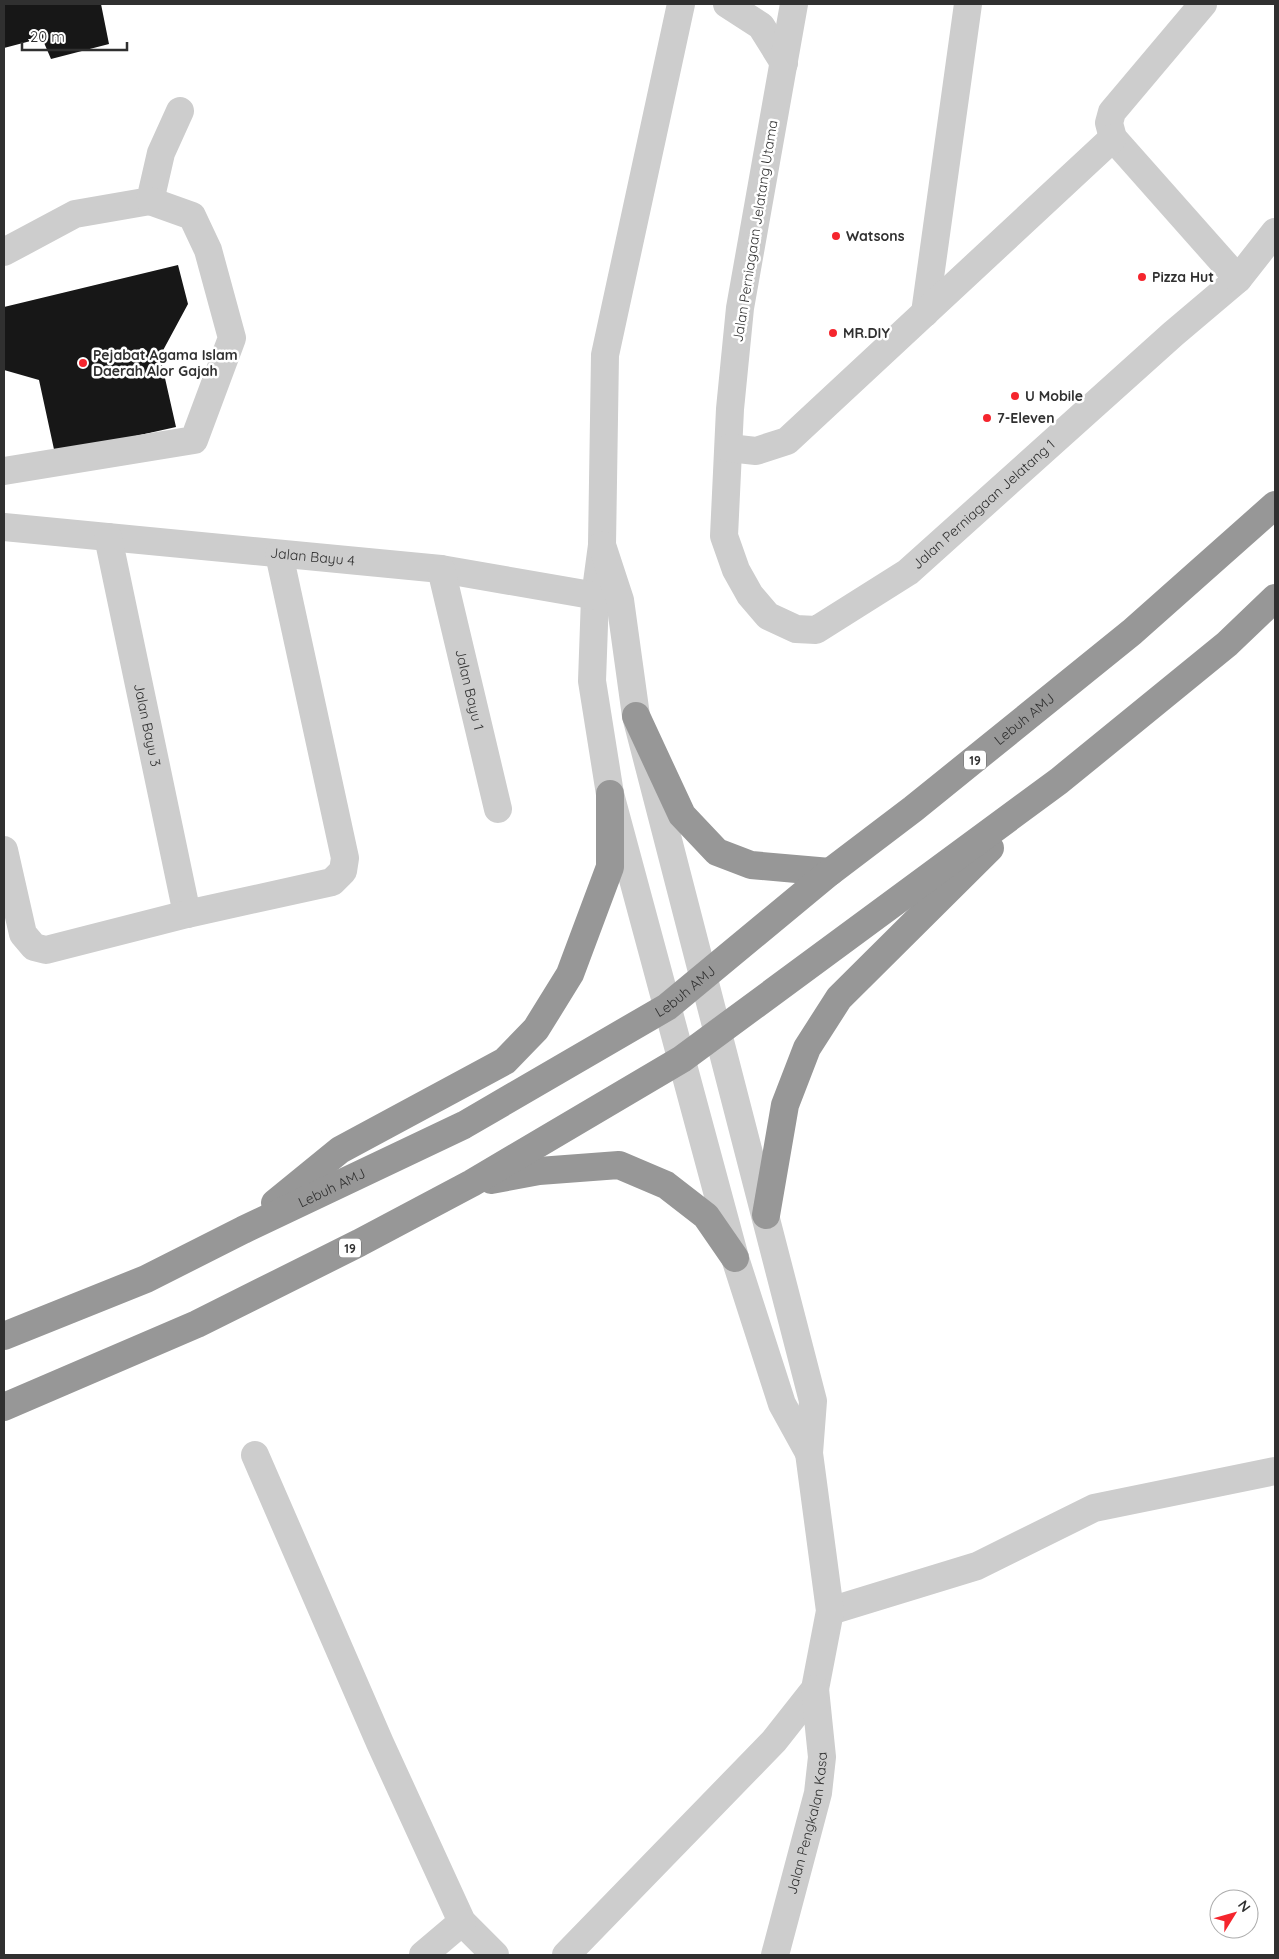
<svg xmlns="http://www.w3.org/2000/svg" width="1279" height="1959" viewBox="0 0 1279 1959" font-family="Quicksand,sans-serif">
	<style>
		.building { fill: #171717 }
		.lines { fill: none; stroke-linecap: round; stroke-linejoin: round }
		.minor { stroke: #cdcdcd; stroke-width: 28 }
		.highway { stroke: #979797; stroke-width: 28 }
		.poi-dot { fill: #f5252d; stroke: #fff; stroke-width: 2 }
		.labels { text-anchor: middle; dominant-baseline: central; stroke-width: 5; stroke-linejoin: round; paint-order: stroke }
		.shield { fill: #fff; stroke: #6e6e6e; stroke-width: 1 }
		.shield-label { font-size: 12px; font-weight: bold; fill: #303030 }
		.street-label { font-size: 14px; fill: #303030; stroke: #fff }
		.poi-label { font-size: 14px; font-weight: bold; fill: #303030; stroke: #fff; text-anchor: start }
	</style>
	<rect width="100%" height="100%" fill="#fff"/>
	<path class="building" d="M4 4H101L109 44 51 59 42 38 4 48Z
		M178 265 188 304 160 356 176 427 55 454 39 380 4 370V307Z"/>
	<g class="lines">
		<g class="minor">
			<path d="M681 4 605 355 602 545 595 597 592 681 610 794 735 1258 782 1404 809 1453"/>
			<path d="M727 4 761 26 784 63"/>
			<path id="s1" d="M794 4 740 308 730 409 724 536 736 570 750 595 768 616 796 629 816 630 908 572 1173 334 1238 279 1275 232"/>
			<path d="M1203 4 1112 112 1109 123 1113 138 1238 279"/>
			<path d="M4 252 75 214 150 201 161 153 180 111"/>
			<path d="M925 313 968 4"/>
			<path d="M729 448 756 451 787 441 1113 138"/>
			<path d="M4 471 194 440 232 338 208 250 192 216 150 201"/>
			<path id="s2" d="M4 527 441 569 614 599"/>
			<path id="s3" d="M108 537 187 914"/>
			<path id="s4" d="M441 569 498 809"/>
			<path d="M4 850 23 934 34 947 46 950 187 914 332 882 343 871 345 858 279 554"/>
			<path d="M255 1455 380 1743 462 1922 495 1955"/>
			<path d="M830 1611 977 1566 1094 1508 1275 1471"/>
			<path d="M423 1955 462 1922"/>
			<path d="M566 1955 774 1741 815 1689 830 1611 809 1453 813 1401 636 716 620 600 602 545"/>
			<path id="s5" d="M775 1955 818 1793 822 1757 815 1689"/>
		</g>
		<g class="highway">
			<path d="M636 716 682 815 717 852 751 865 830 872"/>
			<path d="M491 1180 539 1171 619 1165 666 1185 706 1216 735 1258"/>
			<path d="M275 1203 340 1150 505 1061 536 1029 570 974 610 867V794"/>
			<path d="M766 1215 785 1105 807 1048 839 998 990 848"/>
			<path id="s6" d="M4 1336 146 1279 243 1230 464 1125 667 1007 830 872 913 809 1132 632 1275 505"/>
			<path d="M4 1407 197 1324 359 1243 472 1183 682 1059 1059 781 1227 644 1275 598"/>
		</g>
	</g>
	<g class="poi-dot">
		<circle cx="836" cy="236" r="5"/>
		<circle cx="1142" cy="277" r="5"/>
		<circle cx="833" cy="333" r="5"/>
		<circle cx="83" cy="363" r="5"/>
		<circle cx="1015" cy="396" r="5"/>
		<circle cx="987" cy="418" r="5"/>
	</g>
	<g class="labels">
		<g class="shield">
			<rect x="964" y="750.5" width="22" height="19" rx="4"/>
			<rect x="339" y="1238.5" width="22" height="19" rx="4"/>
		</g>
		<g class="shield-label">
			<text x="975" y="760">19</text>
			<text x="350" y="1248">19</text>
		</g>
		<g class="street-label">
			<text transform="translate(755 231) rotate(-81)">Jalan Perniagaan Jelatang Utama</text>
			<text stroke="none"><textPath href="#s1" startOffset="891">Jalan Perniagaan Jelatang 1</textPath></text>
			<text stroke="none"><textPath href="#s2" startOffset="310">Jalan Bayu 4</textPath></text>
			<text stroke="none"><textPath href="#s4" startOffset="124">Jalan Bayu 1</textPath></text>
			<text stroke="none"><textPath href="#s6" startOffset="1200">Lebuh AMJ</textPath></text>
			<text stroke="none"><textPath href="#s3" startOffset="192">Jalan Bayu 3</textPath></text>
			<text stroke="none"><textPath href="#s6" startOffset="765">Lebuh AMJ</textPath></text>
			<text stroke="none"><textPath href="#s6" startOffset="360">Lebuh AMJ</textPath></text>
			<text stroke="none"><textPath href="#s5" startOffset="136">Jalan Pengkalan Kasa</textPath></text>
		</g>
		<g class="poi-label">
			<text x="846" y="236">Watsons</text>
			<text x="1152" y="277">Pizza Hut</text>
			<text x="843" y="333">MR.DIY</text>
			<text x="93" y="355">Pejabat Agama Islam<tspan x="93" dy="16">Daerah Alor Gajah</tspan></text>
			<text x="1025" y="396">U Mobile</text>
			<text x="997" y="418">7-Eleven</text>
		</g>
	</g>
	<rect width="1279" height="1959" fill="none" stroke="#303030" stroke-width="10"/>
	<g transform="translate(1234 1914) rotate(53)"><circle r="24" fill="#ffffff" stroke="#acacac"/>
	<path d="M0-4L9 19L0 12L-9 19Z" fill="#f5252d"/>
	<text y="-8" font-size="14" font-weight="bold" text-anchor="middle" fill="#303030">N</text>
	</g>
	<path d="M22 42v8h105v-8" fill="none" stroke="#303030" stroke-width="2.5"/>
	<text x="30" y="42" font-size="15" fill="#303030" stroke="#ffffff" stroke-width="4" paint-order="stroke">20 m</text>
</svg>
